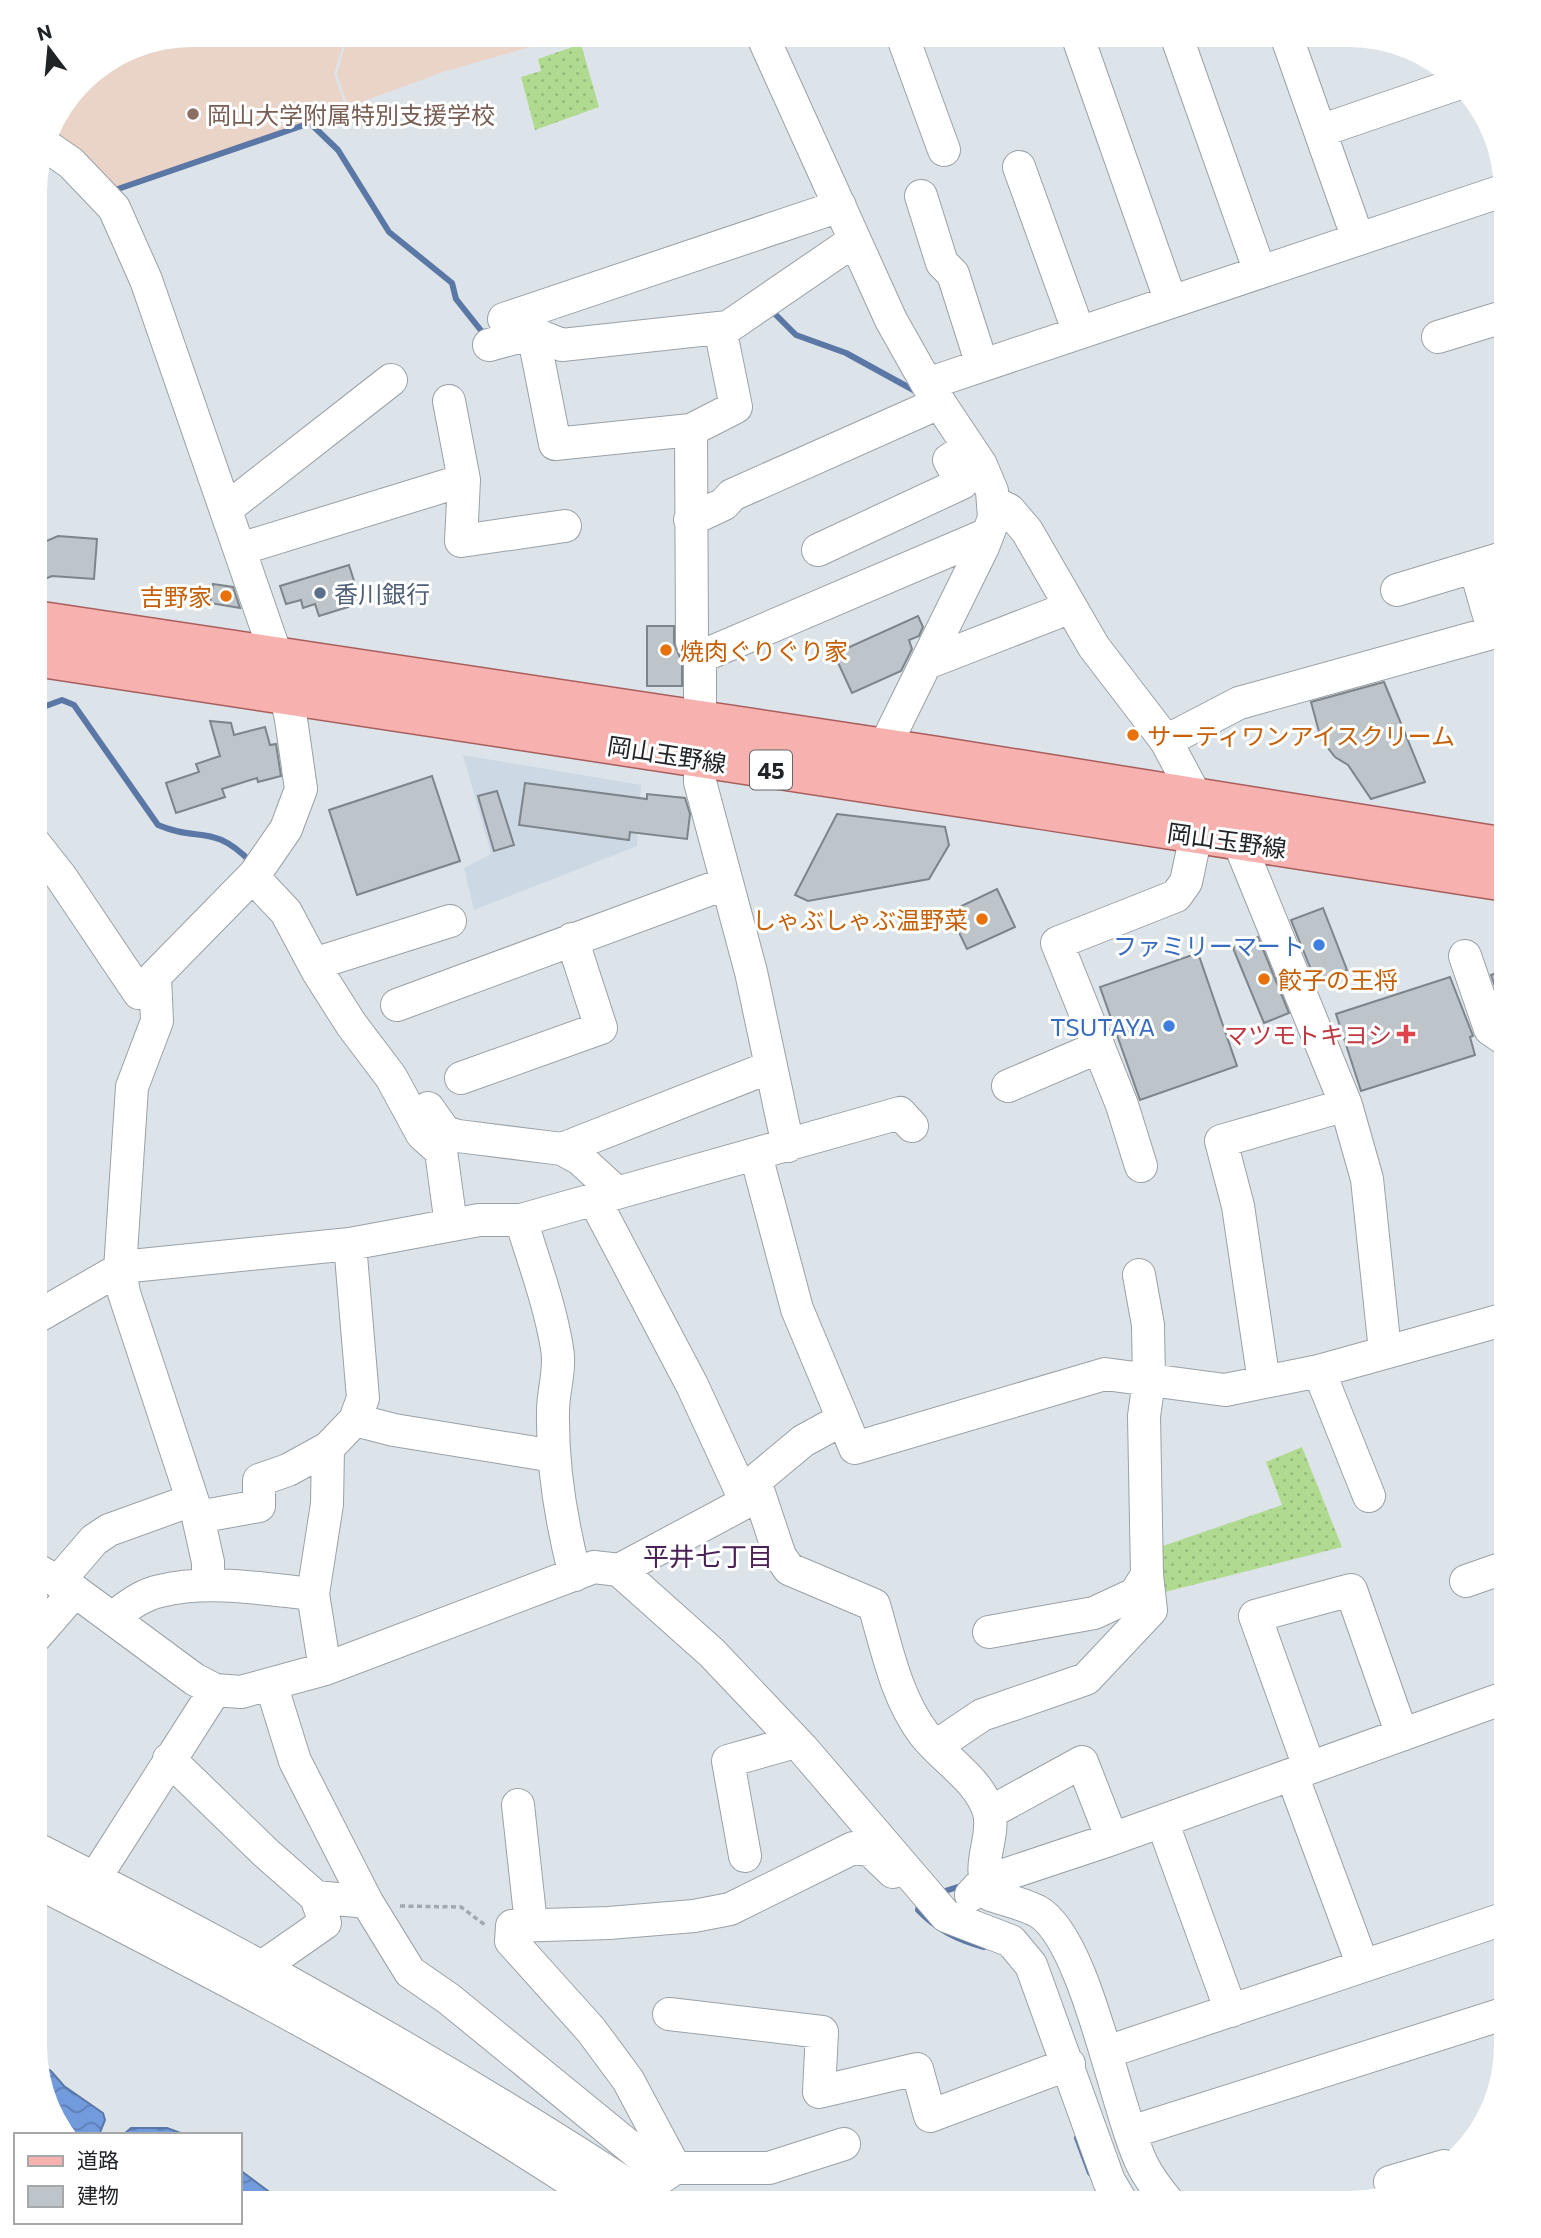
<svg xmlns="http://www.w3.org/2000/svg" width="1541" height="2238" viewBox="0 0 1541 2238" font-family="Commissioner,'Noto Sans JP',sans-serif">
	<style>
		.built { fill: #ccd8e4 }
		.education { fill: #ead4c7 }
		.grass { fill: url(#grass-dots) }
		.water { fill: url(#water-waves); stroke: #5a77a6; stroke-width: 2 }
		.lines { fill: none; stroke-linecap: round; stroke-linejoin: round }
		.stream { stroke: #5a77a6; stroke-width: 6 }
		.building { fill: #bdc5cb; stroke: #7d848a; stroke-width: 2 }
		.minor-casing { stroke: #9aa1a7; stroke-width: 34 }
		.major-casing { stroke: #a85e5d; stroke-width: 41 }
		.path { stroke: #a2a9ae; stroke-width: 3.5; stroke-dasharray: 5 3.5; stroke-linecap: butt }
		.minor { stroke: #fff; stroke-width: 32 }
		.major { stroke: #f7b1af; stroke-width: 38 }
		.education-dot { fill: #8d6e63; stroke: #fff; stroke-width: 2.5 }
		.service-dot { fill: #5c6f8a; stroke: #fff; stroke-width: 2.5 }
		.food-dot { fill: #e8710a; stroke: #fff; stroke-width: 2.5 }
		.shop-dot { fill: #3f7fe0; stroke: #fff; stroke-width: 2.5 }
		.health-dot { fill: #e0444e; stroke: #fff; stroke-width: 2.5 }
		.labels { text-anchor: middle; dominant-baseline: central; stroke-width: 6; stroke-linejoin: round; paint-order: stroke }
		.shield { fill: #fff; stroke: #646668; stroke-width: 2 }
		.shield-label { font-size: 23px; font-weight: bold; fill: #212427 }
		.education-label { font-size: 24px; fill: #785e54; stroke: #fff; text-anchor: start }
		.service-label { font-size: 24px; fill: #4e5e75; stroke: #fff; text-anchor: start }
		.food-label { font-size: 24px; fill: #c56008; stroke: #fff; text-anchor: start }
		.street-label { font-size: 24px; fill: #212427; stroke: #fff }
		.shop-label { font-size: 24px; fill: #366cbe; stroke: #fff; text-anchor: end }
		.health-label { font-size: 24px; fill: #be3a42; stroke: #fff; text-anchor: end }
		.neighbourhood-label { font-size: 26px; fill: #4a2256; stroke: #fff }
	</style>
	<defs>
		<pattern id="grass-dots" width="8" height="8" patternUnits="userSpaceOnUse" patternTransform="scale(1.75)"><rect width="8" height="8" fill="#b1da91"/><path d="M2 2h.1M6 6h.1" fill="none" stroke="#98bb7d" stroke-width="1.8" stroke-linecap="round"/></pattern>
		<pattern id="water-waves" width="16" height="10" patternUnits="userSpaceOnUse" patternTransform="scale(1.75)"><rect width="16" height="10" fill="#729bdd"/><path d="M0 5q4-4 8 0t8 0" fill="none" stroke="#5d7eb3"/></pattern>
	</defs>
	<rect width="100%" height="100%" fill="#dce4ea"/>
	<path class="built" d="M463 755 641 785 637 846 474 910 464 868 491 854Z"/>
	<path class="education" d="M192 35H346L334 74 346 109 114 189 73 145 49 130 51 123 81 81 132 47Z
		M348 35H572L443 72 348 107 337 74Z"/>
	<path class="grass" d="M581 44 599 107 535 130 521 77 541 71 538 59Z
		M1302 1447 1342 1547 1157 1594V1548L1282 1505 1266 1462Z"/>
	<path class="water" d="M40 2064 51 2071 64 2086 103 2113 105 2120 99 2135H66L56 2124Z
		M131 2128H167L186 2135H123Z
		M240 2170 284 2203H240Z"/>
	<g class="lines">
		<path class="stream" d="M112 191 310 123 338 150 389 232 452 283 456 299 483 333H490
			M770 309 796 335 846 353 917 392
			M35 710 62 700 74 705 158 825C200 843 212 822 252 863
			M942 1892 964 1885
			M920 1902 918 1910C937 1930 958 1940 984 1947
			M1077 2138 1090 2173"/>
	</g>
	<path class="building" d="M58 536 97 539 94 579 52 576 35 583V546Z
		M349 565 361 603 319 616 315 604 303 608 301 600 286 604 280 586Z
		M213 584 233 587 240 608 210 603Z
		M918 616 923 627 919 636 909 640 912 649 901 671 852 693 834 654Z
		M647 626H674V643L682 662V686H647Z
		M1384 682 1425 782 1371 799 1348 765 1335 757 1321 739 1311 702Z
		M210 721 231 723 234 735 265 727 270 745 276 744 281 776 258 782 257 778 222 789 225 797 176 813 166 783 199 772 196 764 220 756Z
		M432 776 460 861 357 895 329 810Z
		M525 783 647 799V794L685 798 690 814 687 839 630 832 629 840 519 825Z
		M497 791 514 845 494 851 478 796Z
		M837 814 945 827 949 845 929 879 808 901 795 895Z
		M997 889 1015 927 967 949 949 912Z
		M1323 908 1347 970 1316 982 1291 920Z
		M1258 937 1289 1013 1264 1023 1233 948Z
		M1198 953 1237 1066 1140 1100 1100 987Z
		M1506 970V1018L1491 975Z
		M1450 977 1473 1036 1470 1037 1475 1055 1361 1091 1336 1014Z"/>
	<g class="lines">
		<defs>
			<path id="minor" d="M762 35 891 320 927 384 981 465 992 491 994 518 983 547 875 766
				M902 35 944 150
				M1077 35 1171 302
				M1176 35 1260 272
				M1286 35 1358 239
				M1320 131 1457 84
				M45 145 71 163 114 208 146 280 277 658 291 719 301 789 286 829 255 874 155 976 157 1021 132 1087 120 1269 124 1293 198 1517 208 1562V1585
				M1019 167 1079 333
				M921 196 942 263 953 274 982 365
				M504 319 840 206
				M533 333 555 444 691 430 736 407 720 328
				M1438 337 1506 316
				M489 345 533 333 562 345 728 327 855 240
				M927 384 1505 190
				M449 401 464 480 461 541 565 526
				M691 430 692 642 700 657
				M993 502 1009 510 1027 531 1094 647 1166 741 1196 797
				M226 509 391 380
				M690 520 724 504 732 495 939 403
				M240 549 464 480
				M818 550 962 483 949 460 969 447
				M1475 567 1494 633
				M1397 590 1506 557
				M927 663 1071 607
				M1166 741 1239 703 1506 629
				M1238 840 1346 1105 1367 1179 1385 1351
				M35 844 61 877 139 993 155 991
				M253 877 286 912 318 972 351 1024 391 1077 422 1134 441 1151 451 1225
				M1465 956 1490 1029 1506 1040
				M314 964 450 921
				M397 1005 727 883
				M461 1078 601 1028 572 939
				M1008 1086 1099 1047
				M428 1108 445 1132 458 1136 562 1149 580 1159 616 1192
				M788 1146 751 972 700 782V657L988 534
				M562 1149 770 1067
				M756 1155 797 1309 843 1419
				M1141 1166 1122 1105 1057 943 1176 896 1186 882 1196 835
				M594 1199 692 1385 746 1502
				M521 1220C534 1262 550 1305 557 1348 561 1370 553 1390 553 1411 552 1467 561 1521 575 1575
				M35 1318 120 1269 131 1266 350 1244 479 1220H521L900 1113 912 1126
				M1319 1371 1369 1496
				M1264 1382 1238 1206 1221 1141 1346 1105
				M355 1420 394 1430 554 1456
				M755 1481 780 1556 789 1569 874 1605C887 1649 896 1697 924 1734 944 1760 979 1779 989 1812 996 1839 974 1865 991 1895 1006 1900 1023 1904 1037 1911 1086 1937 1116 2111 1142 2164 1149 2178 1158 2190 1169 2203
				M198 1517 259 1506V1480L288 1470 328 1448
				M35 1569 75 1591 194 1679 215 1690 241 1692 325 1669 594 1567 619 1570 746 1502 755 1481 803 1441 843 1419 855 1448 1105 1374 1225 1390 1319 1371 1506 1319
				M619 1570 712 1653 803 1749 946 1916 1011 1941 1031 1965 1109 2181 1122 2203
				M1466 1581 1506 1567
				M58 1582 94 1540 109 1530 192 1500
				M112 1618C127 1607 141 1595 160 1591 209 1579 264 1589 313 1594
				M989 1632 1094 1613 1135 1594 1147 1575 1144 1416 1149 1381 1148 1325 1139 1275
				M35 1637 75 1591
				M325 1669 313 1594 327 1504 328 1448 355 1420 363 1398 350 1244
				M271 1684 295 1761 367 1902 410 1972 449 1999 662 2173
				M936 1746 982 1715 1086 1679 1151 1610 1147 1575
				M169 1759 266 1853 316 1897 367 1902
				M1309 1767 1255 1616 1351 1590 1402 1735
				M1292 1775 1363 1966
				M518 1805 531 1924
				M989 1813 1082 1762 1112 1839
				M1162 1821 1231 2011
				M35 1848C245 1954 450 2068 646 2197
				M745 1856 728 1761 795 1742
				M95 1878 215 1690
				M35 1881C229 1980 423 2081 604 2203
				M971 1895 983 1882 1112 1839 1504 1698 1506 1702
				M262 1967 325 1923 316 1897
				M669 2014 822 2032 819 2092 917 2069 930 2116 1069 2064
				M1107 2052 1506 1918
				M1131 2132 1506 2013
				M675 2168 628 2080 591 2030 511 1941 512 1926 609 1923 694 1916 730 1909 853 1848 870 1850 893 1872
				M659 2179 675 2168H769L844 2144
				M1390 2182 1444 2166"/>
			<path id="major" d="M35 620 931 755 1506 847
				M35 657C526 731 1016 805 1506 882"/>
		</defs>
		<use href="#minor" class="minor-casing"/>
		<use href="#major" class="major-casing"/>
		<path class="path" d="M400 1906 461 1907 485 1925"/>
		<use href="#minor" class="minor"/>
		<use href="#major" class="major"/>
	</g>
	<circle class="education-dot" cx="193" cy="114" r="7"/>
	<circle class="service-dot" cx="320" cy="593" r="7"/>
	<g class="food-dot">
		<circle cx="226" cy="596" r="7"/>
		<circle cx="666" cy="650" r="7"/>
		<circle cx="1133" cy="735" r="7"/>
		<circle cx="982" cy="919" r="7"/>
		<circle cx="1264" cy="979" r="7"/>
	</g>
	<g class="shop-dot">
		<circle cx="1319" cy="945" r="7"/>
		<circle cx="1169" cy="1026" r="7"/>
	</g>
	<path class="health-dot" d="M1402.5 1023.5h7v7h7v7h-7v7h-7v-7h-7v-7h7z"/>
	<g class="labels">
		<rect class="shield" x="750" y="750.5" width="42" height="39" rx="5"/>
		<g class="shield-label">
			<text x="771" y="770">45</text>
		</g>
		<g class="education-label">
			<text x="207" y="114">岡山大学附属特別支援学校</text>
		</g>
		<g class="service-label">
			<text x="334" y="593">香川銀行</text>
		</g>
		<g class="food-label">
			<text x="212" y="596" text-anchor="end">吉野家</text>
			<text x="680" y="650">焼肉ぐりぐり家</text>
			<text x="1147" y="735">サーティワンアイスクリーム</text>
			<text x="968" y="919" text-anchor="end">しゃぶしゃぶ温野菜</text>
			<text x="1278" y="979">餃子の王将</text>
		</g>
		<g class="street-label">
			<text transform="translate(667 754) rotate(9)">岡山玉野線</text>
			<text transform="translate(1227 840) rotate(8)">岡山玉野線</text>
		</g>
		<g class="shop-label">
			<text x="1305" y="945">ファミリーマート</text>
			<text x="1155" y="1026">TSUTAYA</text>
		</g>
		<g class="health-label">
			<text x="1392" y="1034">マツモトキヨシ</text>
		</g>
		<g class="neighbourhood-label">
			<text x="708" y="1555">平井七丁目</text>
		</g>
	</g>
	<path d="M0 0H1541V2238H0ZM192 47H1349A145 145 0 0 1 1494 192V2046A145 145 0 0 1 1349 2191H192A145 145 0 0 1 47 2046V192A145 145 0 0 1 192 47Z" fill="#fff" fill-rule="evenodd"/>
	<rect x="14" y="2133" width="228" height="91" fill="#ffffff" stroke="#a6a7a9" stroke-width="2"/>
	<rect x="28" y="2156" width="35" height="10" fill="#f7b1af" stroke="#a6a7a9" stroke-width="2"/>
	<text x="77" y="2168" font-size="21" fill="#212427">道路</text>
	<rect x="28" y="2186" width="35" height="21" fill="#bdc5cb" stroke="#a6a7a9" stroke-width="2"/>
	<text x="77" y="2203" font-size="21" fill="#212427">建物</text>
	<g transform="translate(49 49) rotate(344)" stroke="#ffffff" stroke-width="5" paint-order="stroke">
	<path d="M0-5L12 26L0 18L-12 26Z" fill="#212427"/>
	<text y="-10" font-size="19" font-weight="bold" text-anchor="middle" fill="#212427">N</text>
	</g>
</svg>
